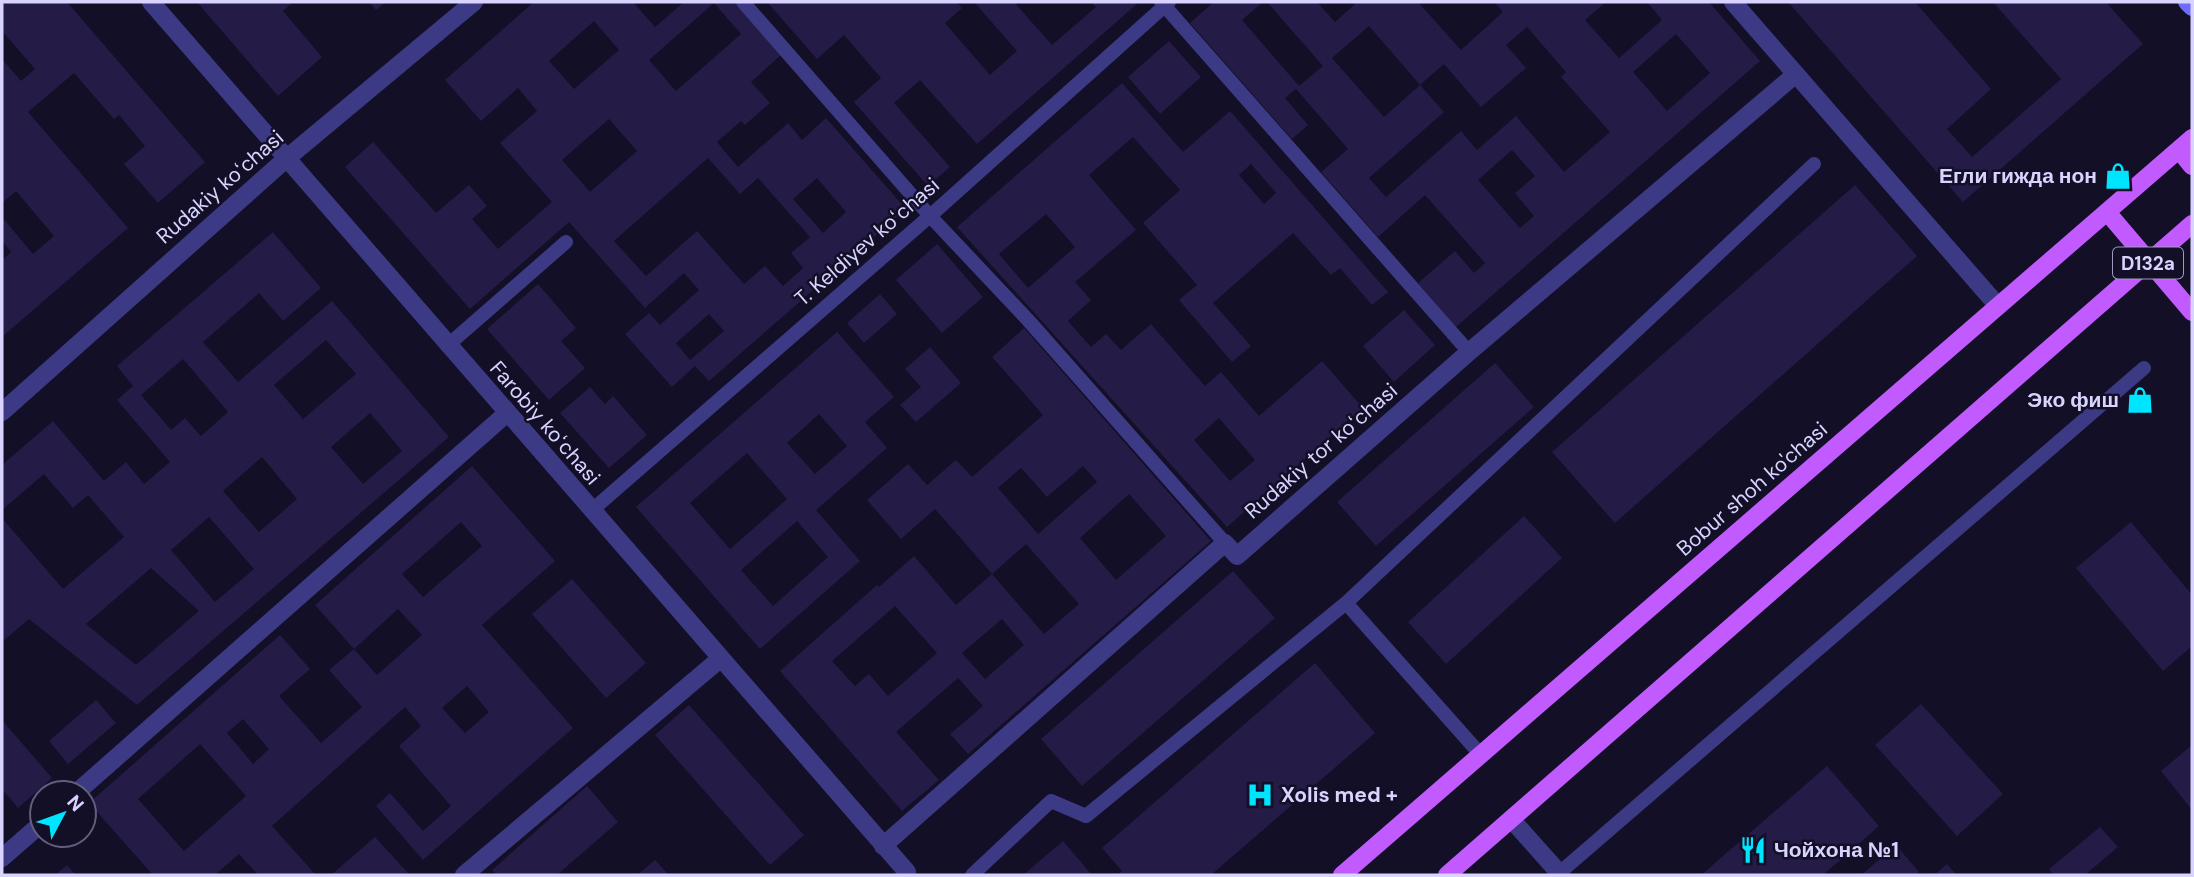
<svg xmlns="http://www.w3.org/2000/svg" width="2194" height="877" viewBox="0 0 2194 877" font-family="'DM Sans',sans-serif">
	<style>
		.building { fill: #241b47; fill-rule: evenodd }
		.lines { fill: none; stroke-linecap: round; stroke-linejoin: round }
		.lane { stroke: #3d3a85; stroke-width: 14 }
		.street { stroke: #3d3a85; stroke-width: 18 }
		.secondary { stroke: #6f6bff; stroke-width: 18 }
		.primary { stroke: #c25bff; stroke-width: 18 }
		.labels { text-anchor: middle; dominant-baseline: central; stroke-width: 5; stroke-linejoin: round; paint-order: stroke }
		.shield { fill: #130f26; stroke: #9e99be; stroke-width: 2 }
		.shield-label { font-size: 19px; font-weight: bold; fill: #d9d4ff }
		.poi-label { font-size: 21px; font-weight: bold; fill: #d9d4ff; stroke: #130f26; text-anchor: end }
		.street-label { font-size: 21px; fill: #d9d4ff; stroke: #130f26 }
	</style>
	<rect width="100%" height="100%" fill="#130f26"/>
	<path class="building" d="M2 2H67L205 162 158 203 124 164 145 146 119 115 114 119 74 73 28 112 128 228 2 337V260L11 252 2 241V217L33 254 54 236 16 191 2 203V59L21 81 35 69 2 31Z
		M197 2H293L283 11 322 57 278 96Z
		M369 2H386L376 10Z
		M534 2H633L655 27 684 2H737L782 54 751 82 770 103 745 125 741 121 717 142 738 167 788 123 802 140 826 118 906 209 709 381 695 366 672 387 625 334 649 313 660 325 699 290 684 273 645 308 569 222 470 309 345 167 373 142 436 213 469 185 487 206 472 219 498 249 552 202 500 143 537 111 518 88 481 121 445 80ZM714 3 741 34 676 91 649 60ZM594 21 619 50 574 89 549 61ZM609 119 637 151 590 192 562 160ZM708 158 740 194 758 178 810 237 791 253 803 268 783 286 765 266 744 284 697 231 646 276 614 241ZM817 178 846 212 823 233 793 199ZM709 314 724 331 690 360 676 343Z
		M767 2H956L962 8 945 23 990 75 1017 51 974 2H1014L1052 45 1096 7 1091 2H1135L1137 4 977 144 920 80 894 103 950 167 928 186 854 102 881 78 844 35 817 59Z
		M1214 2H1263L1242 20 1299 86 1323 66 1267 2H1317L1335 22 1357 2H1418L1461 50 1503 12 1494 2H1606L1585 20 1619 58 1662 20 1647 2H1709L1760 61 1456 327 1418 283 1455 251 1474 273 1485 263 1425 195 1378 237 1321 172 1348 149 1296 89 1285 98 1308 125 1292 139 1190 23ZM1369 26 1420 85 1384 117 1332 58ZM1527 27 1566 72 1561 77 1610 132 1564 172 1516 116 1477 150 1461 131 1386 197 1369 178 1444 112 1420 85 1444 64 1481 107 1526 68 1506 45ZM1676 34 1710 73 1667 111 1633 72ZM1512 150 1535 176 1515 193 1534 216 1520 228 1478 180Z
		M1788 2H1915L1991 89 1947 129 1972 157 2061 79 1993 2H2106L2143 44 1963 202Z
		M1169 41 1201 77 1160 114 1128 77Z
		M1122 83 1183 152 1230 111 1388 292 1372 305 1340 268 1331 275 1293 233 1213 303 1251 346 1232 362 1179 300 1197 285 1143 223 1180 190 1133 137 1089 175 1136 230 1075 282 1091 300 1068 321 1091 347 1106 334 1121 350 1151 324 1205 386 1221 372 1259 416 1322 361 1363 408 1227 527 957 227ZM1251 164 1276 193 1264 204 1239 175ZM1046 214 1075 247 1028 288 999 254ZM1219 418 1255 460 1230 481 1194 440Z
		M1855 185 1917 256 1615 523 1552 452Z
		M273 232 321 288 283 321 259 293 203 342 238 382 332 301 449 437 137 705 29 619 2 642V518L63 589 124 537 88 495 73 508 44 474 2 510V465L53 421 104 481 126 462 144 484 170 462 117 400 133 386 117 366ZM326 340 356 374 303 419 274 385ZM183 359 228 412 201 436 185 418 171 430 141 395ZM370 413 402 451 363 484 331 447ZM262 457 297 499 259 532 223 491ZM209 517 254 569 215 602 171 550ZM151 568 199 611 136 665 86 624Z
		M937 244 983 297 942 333 896 280Z
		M538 284 576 328 561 341 585 368 549 400 487 329Z
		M880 294 897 314 864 343 847 323Z
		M1404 310 1435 345 1394 382 1363 346Z
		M1024 328 1211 541 968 754 950 734 983 706 958 678 896 732 939 780 902 811 780 671 877 585 879 587 914 556 956 605 992 574 935 509 901 539 867 500 908 464 927 485 956 460 972 477 1043 415 992 357ZM1083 466 1097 482 1038 534 998 488 1021 468 1047 497ZM1129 494 1166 536 1116 580 1080 538ZM1026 544 1079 604 1044 634 992 574ZM895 606 937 653 888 696 869 674 855 686 832 661ZM1002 619 1024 645 985 679 962 653Z
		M837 332 894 397 865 422 887 448 816 510 860 561 760 649 636 507ZM819 414 847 446 815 474 787 443ZM747 453 787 499 730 549 690 503ZM797 521 828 557 773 606 741 570Z
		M930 347 961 383 916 422 900 405 921 387 905 369Z
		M1495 363 1534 407 1376 546 1337 502Z
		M590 387 605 404 613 396 647 435 609 468 560 413Z
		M472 466 555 561 482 625 573 728 423 860 376 806 390 793 423 831 451 806 399 746 421 726 405 707 272 826 316 875H258L239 854 215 875H153L89 803 280 635 310 669 279 696 321 743 362 707 329 670 354 649 315 605ZM461 522 482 546 423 597 402 574ZM398 609 422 635 377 675 354 649ZM467 686 489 712 465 733 442 708ZM243 719 269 749 253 764 227 733ZM200 744 246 796 184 851 138 799Z
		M1524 516 1562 558 1446 664 1408 622Z
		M2131 522 2192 595V646L2163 671 2076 568Z
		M1233 571 1275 618 1082 786 1041 739Z
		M572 579 646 663 606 698 532 614Z
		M1315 663 1375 733 1211 875H1117L1122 871 1102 848Z
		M96 700 116 723 68 764 49 741Z
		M1921 704 2003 794 1957 836 1875 745Z
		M689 705 804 835 770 865 655 735Z
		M2 720 52 778 18 808 2 789Z
		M2192 745V810L2161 771Z
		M1827 766 1879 826 1823 875H1701Z
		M587 786 618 822 557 875H497L492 870Z
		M2100 827 2118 847 2085 875H2054L2049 869Z
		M375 837 408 873 406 875H331Z
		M1063 841 1092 875H1023Z
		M1896 845 1919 872 1915 875H1861Z
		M655 860 669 875H637Z
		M1947 864 1957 875H1934Z
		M67 865 76 875H55Z"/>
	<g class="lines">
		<path class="lane" d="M743 2 930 216 1028 320 1225 543
			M1161 2 1469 352
			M447 346 566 242
			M591 511 930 216 1169 2
			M1346 603 1481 755
			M972 875 1051 801 1086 816 1346 603 1814 164
			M1557 875 2144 368"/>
		<path class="street" d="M151 2 907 872
			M1733 2 1998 306
			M2 412 287 158 474 2
			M76 793 506 414
			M1511 819 1561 875
			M883 846 1225 543 1237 556 1469 352 1796 74
			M2 858 42 823
			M464 875 720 659"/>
		<path class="secondary" d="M2187 2 2192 7"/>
		<path class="primary" d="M2179 150 2192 166
			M2107 212 2192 312
			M1342 875 2192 138
			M1447 875 2192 224"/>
	</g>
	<defs>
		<symbol id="shop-bare" viewBox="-9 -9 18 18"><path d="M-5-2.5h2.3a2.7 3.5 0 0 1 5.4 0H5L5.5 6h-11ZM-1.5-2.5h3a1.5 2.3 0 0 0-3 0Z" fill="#00e5ff" stroke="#130f26" stroke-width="2.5" paint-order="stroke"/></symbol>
		<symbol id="hospital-bare" viewBox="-9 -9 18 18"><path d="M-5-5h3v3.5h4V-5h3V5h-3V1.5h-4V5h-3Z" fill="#00e5ff" stroke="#130f26" stroke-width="2.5" paint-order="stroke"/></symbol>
		<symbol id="restaurant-bare" viewBox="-9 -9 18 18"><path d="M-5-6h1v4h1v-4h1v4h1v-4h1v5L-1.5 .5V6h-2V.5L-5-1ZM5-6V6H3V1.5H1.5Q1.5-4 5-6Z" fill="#00e5ff" stroke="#130f26" stroke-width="2.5" paint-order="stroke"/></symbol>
	</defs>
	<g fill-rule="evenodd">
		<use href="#shop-bare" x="2099" y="157" width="38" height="38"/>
		<use href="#shop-bare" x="2121" y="381" width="38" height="38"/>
		<use href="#hospital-bare" x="1241" y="776" width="38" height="38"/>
		<use href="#restaurant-bare" x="1734" y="831" width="38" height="38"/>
	</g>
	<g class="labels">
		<rect class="shield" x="2113" y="247.5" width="70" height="31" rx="5"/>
		<g class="shield-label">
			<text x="2148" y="263">D132a</text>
		</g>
		<g class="poi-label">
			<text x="2097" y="176">Егли гижда нон</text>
			<text x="2119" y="400">Эко фиш</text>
			<text x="1281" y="795" text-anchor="start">Xolis med +</text>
			<text x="1774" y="850" text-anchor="start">Чойхона №1</text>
		</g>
		<g class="street-label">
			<text transform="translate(220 187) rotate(-41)">Rudakiy koʻchasi</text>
			<text transform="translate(867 242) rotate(-41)">T. Keldiyev koʻchasi</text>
			<text transform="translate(545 423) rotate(49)">Farobiy koʻchasi</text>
			<text transform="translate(1321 451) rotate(-41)">Rudakiy tor koʻchasi</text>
			<text transform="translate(1752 489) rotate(-41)">Bobur shoh ko'chasi</text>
		</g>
	</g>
	<rect width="2194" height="877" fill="none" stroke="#d9d4ff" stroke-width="7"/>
	<g transform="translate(63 814) rotate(49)"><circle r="33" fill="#130f26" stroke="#625e7d" stroke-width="2"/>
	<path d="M0-5L12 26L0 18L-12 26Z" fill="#00e5ff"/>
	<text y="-10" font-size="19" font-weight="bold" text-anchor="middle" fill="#d9d4ff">N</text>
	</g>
</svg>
